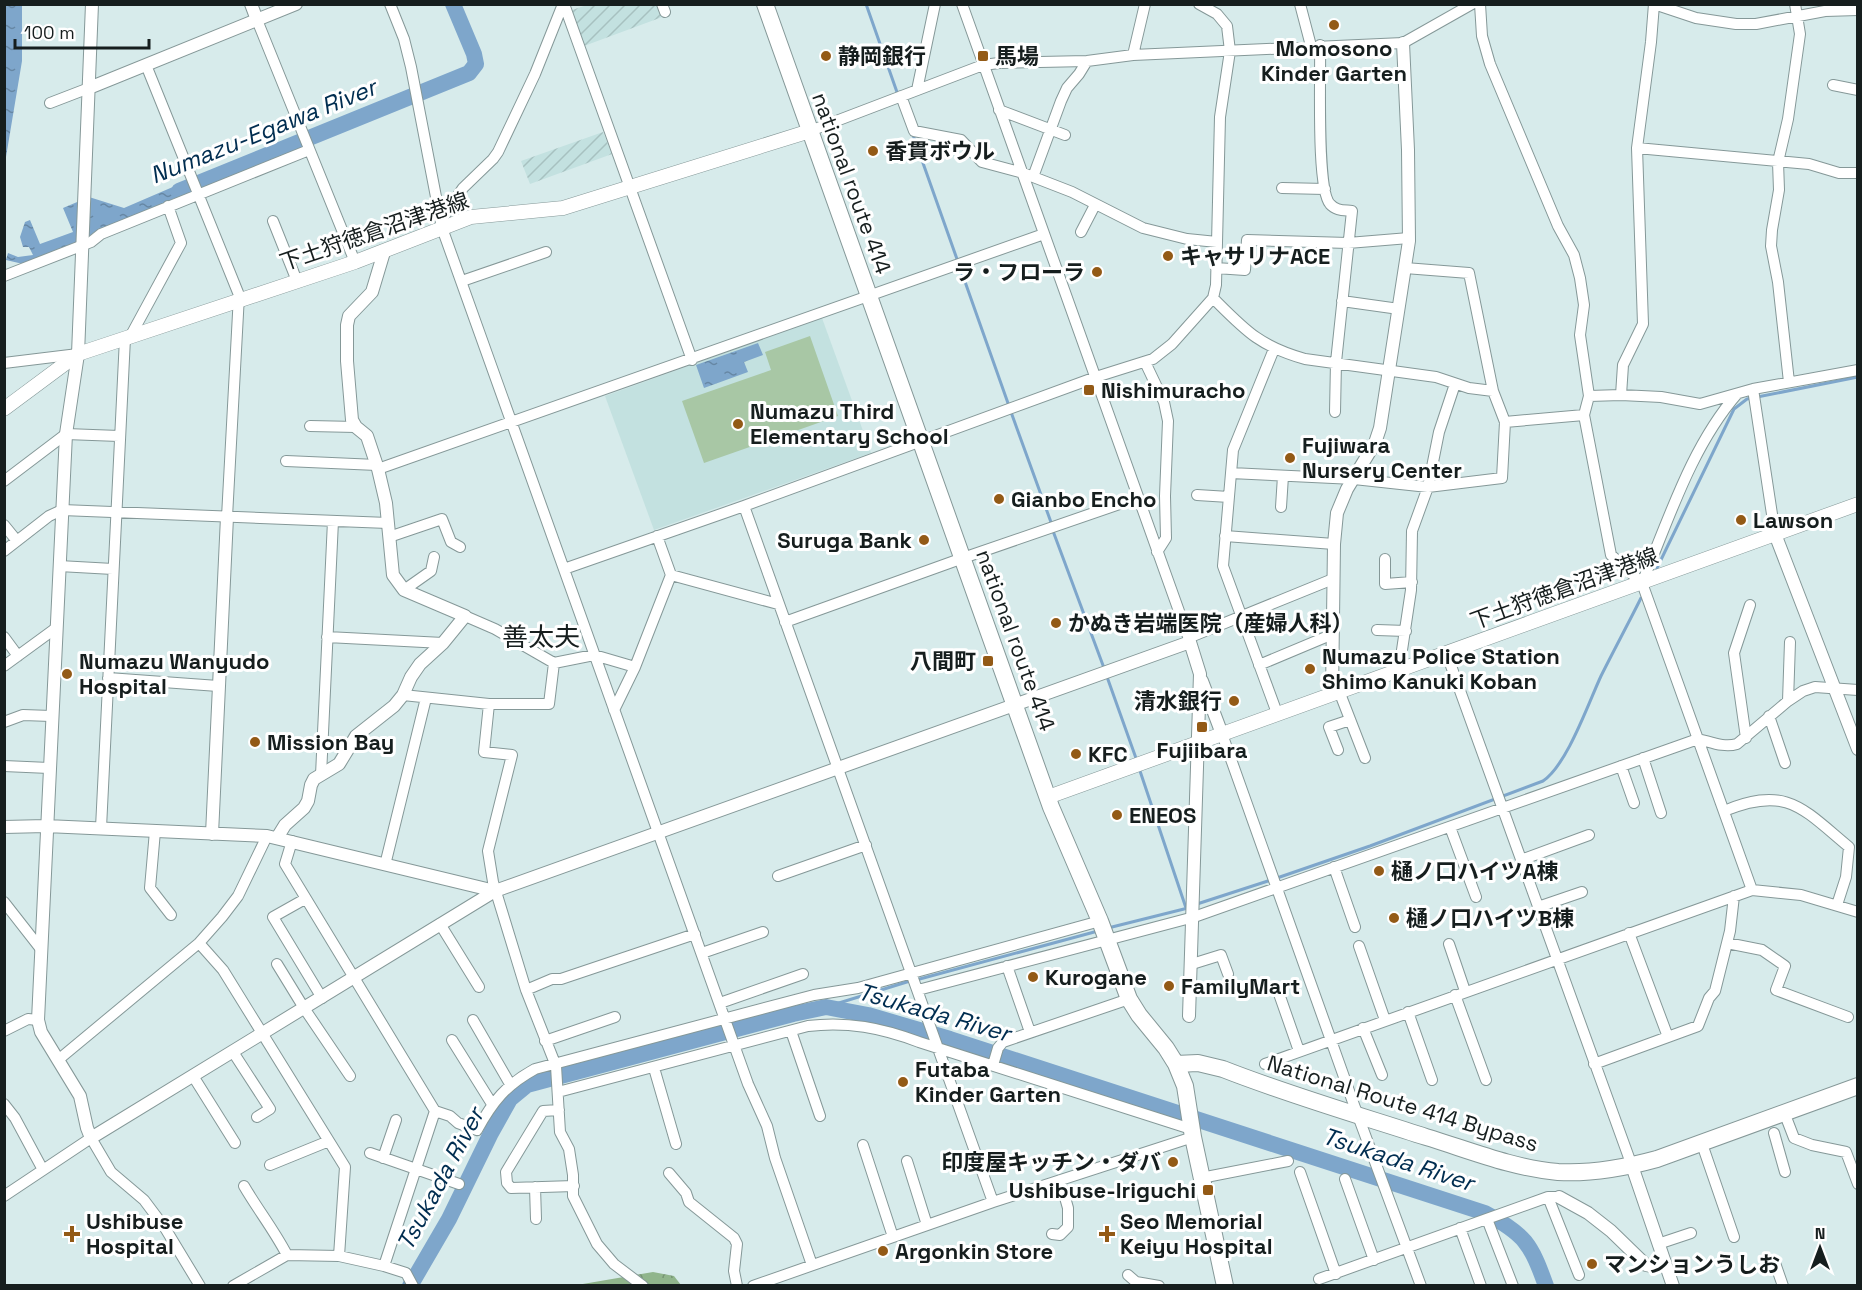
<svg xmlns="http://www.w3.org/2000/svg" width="1862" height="1290" viewBox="0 0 1862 1290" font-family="'Space Grotesk','Noto Sans JP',sans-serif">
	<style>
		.built { fill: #c3e1e0 }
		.industrial { fill: url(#industrial-furrows) }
		.green { fill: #a8c7a5 }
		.forest { fill: url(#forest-crowns) }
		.water { fill: url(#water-ripples) }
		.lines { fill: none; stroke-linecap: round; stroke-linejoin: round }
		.stream { stroke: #7ea6cb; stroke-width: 3 }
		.river { stroke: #7ea6cb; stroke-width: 16 }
		.minor-casing { stroke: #859898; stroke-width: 12 }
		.tertiary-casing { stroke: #859898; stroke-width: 14 }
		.secondary-casing { stroke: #859898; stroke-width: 15 }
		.trunk-casing { stroke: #859898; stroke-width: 18 }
		.minor { stroke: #fff; stroke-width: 10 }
		.tertiary { stroke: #fff; stroke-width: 12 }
		.secondary { stroke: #fff; stroke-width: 14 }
		.trunk { stroke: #fff; stroke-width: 16 }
		.poi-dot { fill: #935a16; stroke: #fff; stroke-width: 2 }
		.labels { text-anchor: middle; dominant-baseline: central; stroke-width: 6; stroke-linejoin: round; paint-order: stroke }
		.poi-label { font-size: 22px; font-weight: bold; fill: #161e1e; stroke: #fff; text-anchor: start }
		.street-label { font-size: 22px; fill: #161e1e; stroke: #fff }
		.water-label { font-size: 24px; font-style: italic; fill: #002d50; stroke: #fff }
		.quarter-label { font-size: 26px; fill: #161e1e; stroke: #fff }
	</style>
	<defs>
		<pattern id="industrial-furrows" width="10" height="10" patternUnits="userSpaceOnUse" patternTransform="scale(1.5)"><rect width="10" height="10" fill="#c3e1e0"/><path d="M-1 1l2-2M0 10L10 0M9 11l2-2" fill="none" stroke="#a7c1c0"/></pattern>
		<pattern id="forest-crowns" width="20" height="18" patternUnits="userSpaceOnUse" patternTransform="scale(1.5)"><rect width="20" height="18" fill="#90b58c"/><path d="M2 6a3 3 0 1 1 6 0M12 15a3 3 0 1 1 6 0" fill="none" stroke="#759372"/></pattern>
		<pattern id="water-ripples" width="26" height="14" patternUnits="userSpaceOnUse" patternTransform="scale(1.5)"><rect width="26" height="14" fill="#7ea6cb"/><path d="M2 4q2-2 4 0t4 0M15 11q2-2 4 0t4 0" fill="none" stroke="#6687a4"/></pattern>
	</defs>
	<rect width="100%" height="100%" fill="#d7ebeb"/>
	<path class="built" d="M822 318 871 453 654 530 605 396Z"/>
	<path class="industrial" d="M587 5H660L665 16 584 46 572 10Z
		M603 132 612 154 530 184 521 161Z"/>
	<path class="green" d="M810 336 838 416 704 463 682 401 771 370 765 352Z"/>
	<path class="forest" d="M653 1272 674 1276 681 1285 571 1286Z"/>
	<path class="water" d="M5 4 22 5V61L5 163Z
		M189 180 199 188 93 233 88 239 23 264 6 260 8 253 18 257 33 255 29 247H23L20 237 25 222 30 220 40 244 73 232 63 208 89 197 124 208Z
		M758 343 763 355 744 362 748 372 704 388 696 365Z"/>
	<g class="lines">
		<path class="stream" d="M866 4 898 95
			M912 132 1009 406
			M1011 412 1052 525
			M1053 531 1104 668
			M1657 568 1734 409 1747 399 1858 377
			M1106 674 1137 761
			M1139 768 1186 908
			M1277 878 1370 846 1543 781C1567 765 1588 704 1601 676 1614 650 1628 624 1641 598
			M1197 904 1271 880
			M1108 928 1188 908
			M916 980 1098 931
			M826 1007 910 981"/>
		<path class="river" d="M179 191 469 73 476 64 474 54 453 4
			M410 1286 449 1219 491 1133 510 1099 527 1085 793 1014 826 1007 868 1015 950 1039 1485 1213C1525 1234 1531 1244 1546 1286"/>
		<defs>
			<path id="minor" d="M390 4 404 39 411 67 442 228 748 1084 767 1126 775 1158 812 1265
				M564 4 692 360
				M662 4 665 12
				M962 4 1190 642
				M1300 4 1311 46
				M1480 4 1482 36 1490 64 1558 226 1574 255 1580 278 1584 305 1580 335 1589 396 1584 415 1611 555 1642 583 1752 890
				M1654 4 1696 18 1736 24H1756L1825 11 1858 10
				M257 20 355 262
				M1320 45C1321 72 1316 189 1330 204 1336 211 1344 210 1352 211L1336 362 1335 412
				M1133 55 1145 4
				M146 65 239 295 227 517
				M1833 85 1858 90
				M917 90 935 4
				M901 96 914 131 961 140 982 162 1023 173 1072 192 1143 228 1187 239 1217 242
				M50 103 89 88
				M999 110 1065 135
				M810 131 983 65 999 63 1087 61 1133 55 1403 43 1472 4
				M1637 148 1809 164 1839 173H1858
				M1033 177 1061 101 1067 88 1079 74 1087 61
				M1282 188 1325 189
				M441 220 463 188 493 159 498 152 535 74 563 4
				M273 221 297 281
				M1081 232 1095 205
				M1216 268 1245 270 1247 240 1348 243 1409 238
				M1405 268 1469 273 1493 391
				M4 276 91 242 101 234 309 150
				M462 281 546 252
				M1213 298C1245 330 1259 346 1305 359L1436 377 1469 388 1493 391 1505 422 1584 415
				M1342 301 1399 309
				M130 337 181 243 168 206
				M1274 349 1233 450 1223 566 1277 713
				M1145 362 1164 402 1168 421 1165 496 1166 538 1157 552
				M4 363 78 354
				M1789 382 1778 282 1771 246 1772 230 1779 190 1778 162 1788 119 1800 34 1795 4
				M1753 389 1775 534
				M1621 395 1623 365 1643 324 1637 148 1651 42 1654 4
				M1589 396 1621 395 1661 397 1700 404 1753 389 1858 370
				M310 426 356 427
				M286 461 377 465
				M378 469 1044 234
				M1231 473 1354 479 1428 487 1502 478 1505 422
				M4 481 66 434 119 436
				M1197 495 1229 497
				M744 506 993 1202
				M1281 507 1283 476
				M4 525 17 541
				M1225 536 1334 544
				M389 537 442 519 451 542 460 547
				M4 551 49 516 62 510 388 523
				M1385 559V584L1412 582
				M59 566 113 569
				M564 569 744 506 1099 376 1153 359 1172 344 1213 298 1216 285 1220 117 1230 51 1227 26 1217 14 1199 4
				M671 575 778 604
				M1642 583C1669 519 1691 447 1737 394
				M404 590 431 571 434 557
				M465 616 495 629 554 663 594 655 635 667
				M785 622 963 558 1137 498
				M1377 630 1406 631
				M4 637 18 656
				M327 637 443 643
				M1188 638 1333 579
				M1446 652 1632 1166
				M1259 665 1333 634
				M4 666 56 628
				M1399 670 1411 590 1412 531 1428 487 1439 432 1455 384
				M108 678 218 686
				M1339 691 1365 758
				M403 695 489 704H549L554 663
				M1788 701 1790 642
				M489 704 484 752 512 755 488 851 493 882 526 990 556 1066 560 1132 569 1149 573 1175V1196L597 1244 614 1264 643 1286
				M614 710 635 667 671 575 657 536
				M1769 716 1785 763
				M4 722 23 715 51 716
				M1222 734 1354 1105 1421 1286
				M1746 738 1734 653 1750 605
				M1338 750 1329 727 1350 720
				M1643 758 1661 813
				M4 766 49 768
				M1621 766 1634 803
				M321 775 333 521
				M1724 811C1787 785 1802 808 1849 847L1846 877 1837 905
				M1450 827 1476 897
				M101 828 125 338
				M155 831 150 888 171 915
				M292 841 285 864 435 1111 384 1266
				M1521 860 1589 835
				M385 865 426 698
				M1334 867 1355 927
				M778 876 866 845
				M305 899 273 917 322 998
				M4 902 40 948
				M1538 907 1582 892
				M440 924 479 987
				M1629 933 1668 1037
				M199 943 223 970 345 1167 339 1256
				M1727 943 1762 950 1785 966 1776 990 1848 1017
				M1449 944 1465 991
				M1359 946 1385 1020
				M702 953 763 932
				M277 964 304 1008 350 1076
				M1192 964 1221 955 1228 974
				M1007 966 1030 1032
				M1277 988 1299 1051
				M526 990 552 979H561L695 934
				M918 990 1194 917 1698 739C1711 742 1724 748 1737 744L1788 701 1803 691 1815 687 1858 690
				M1455 995 1486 1080
				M720 1003 803 974
				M1408 1012 1432 1080
				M473 1020 510 1084
				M1363 1028 1382 1075
				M4 1031 28 1019 38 1020
				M791 1031 820 1116
				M452 1040 492 1104
				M545 1041 615 1017
				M233 1052 270 1109 257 1117
				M58 1060 199 943 222 917 238 896 267 836
				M1265 1064 1752 890 1801 895 1858 912
				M1594 1064 1698 1026 1709 998 1715 991 1730 931 1734 896
				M993 1065 998 1048 1003 1042 1129 999
				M654 1068 676 1144
				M193 1076 235 1143
				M558 1092 808 1026C847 1021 882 1028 919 1042L1191 1129
				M4 1104 15 1118 43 1170
				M559 1110 543 1111 506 1172 507 1183 511 1188 574 1186
				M435 1111 450 1116 458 1123 477 1130C493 1101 506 1085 535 1069L814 995 858 988 1100 921
				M1784 1112 1794 1138 1812 1145 1846 1152 1858 1184
				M1774 1133 1785 1172
				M1702 1144 1734 1237
				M863 1145 893 1237
				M370 1153 459 1184
				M383 1158 396 1120
				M907 1161 927 1225
				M270 1165 329 1141
				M1300 1172 1336 1274
				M669 1173 686 1193 689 1202 734 1238 737 1244 734 1271 737 1286
				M1201 1178 1288 1161
				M1345 1179 1374 1260
				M244 1186C258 1210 274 1230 287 1255
				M535 1187 536 1219
				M4 1196 91 1138 111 1172 144 1200 165 1228 200 1286
				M1548 1197 1579 1275
				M1487 1219 1513 1286
				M1460 1228 1481 1286
				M1052 1234 1060 1235 1068 1227V1208L1060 1180
				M1658 1244 1691 1233
				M1775 1263 1783 1286
				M1128 1275 1136 1282 1159 1286
				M1319 1279 1548 1197H1559
				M233 1286 287 1255 339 1256 384 1266 406 1273 413 1286
				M753 1286 993 1202 1193 1137"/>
			<path id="tertiary" d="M92 4 78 354 66 434 38 1020 41 1032 80 1096 87 1128 91 1138 495 891 1190 642 1200 674 1189 1016
				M251 4 257 20
				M89 88 296 4
				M1775 534 1858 749
				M1202 681 1222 734
				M1332 693 1334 544 1337 513 1347 489 1375 443 1380 428 1409 241 1408 150 1403 43
				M4 827 46 826 267 836 495 891
				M212 834 227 517
				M277 838 285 825 304 808 308 801 311 785 314 779 339 764 356 736 394 706 403 695 411 677 420 664 443 643 465 616 404 590 393 575 386 503 378 469 367 436 356 427 352 420 347 361V325L349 316 372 292 384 252
				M1632 1166 1673 1286
				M1559 1197 1588 1213 1611 1231 1646 1265 1651 1266 1664 1262"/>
			<path id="secondary" d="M4 409 78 354 355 262 471 217 563 208 810 131
				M1048 797 1858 504"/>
			<path id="trunk" d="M765 4 1051 807 1100 921 1129 999 1139 1015 1166 1048 1176 1064 1185 1086 1193 1137 1225 1286
				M1176 1064 1198 1063 1223 1069C1289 1095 1358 1115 1426 1137 1469 1150 1512 1168 1558 1172 1592 1174 1624 1168 1657 1159L1858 1086"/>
		</defs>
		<use href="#minor" class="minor-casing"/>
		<use href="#tertiary" class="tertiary-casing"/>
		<use href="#secondary" class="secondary-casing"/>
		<use href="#trunk" class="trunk-casing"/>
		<use href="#minor" class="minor"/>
		<use href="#tertiary" class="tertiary"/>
		<use href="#secondary" class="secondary"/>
		<use href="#trunk" class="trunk"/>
	</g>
	<g class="poi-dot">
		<circle cx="1334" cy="25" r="6"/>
		<circle cx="826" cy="56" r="6"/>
		<rect x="977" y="50" width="12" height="12" rx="3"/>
		<circle cx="873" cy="151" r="6"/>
		<circle cx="1168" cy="256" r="6"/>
		<circle cx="1097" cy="272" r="6"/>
		<rect x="1083" y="384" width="12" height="12" rx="3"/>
		<circle cx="738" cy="424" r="6"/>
		<circle cx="1290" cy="458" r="6"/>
		<circle cx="999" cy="499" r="6"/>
		<circle cx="1741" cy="520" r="6"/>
		<circle cx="924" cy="540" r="6"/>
		<circle cx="1056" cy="623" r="6"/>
		<rect x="982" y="655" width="12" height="12" rx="3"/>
		<circle cx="1310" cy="669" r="6"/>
		<circle cx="67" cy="674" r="6"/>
		<circle cx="1234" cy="701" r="6"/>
		<rect x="1196" y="721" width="12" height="12" rx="3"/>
		<circle cx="255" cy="742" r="6"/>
		<circle cx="1076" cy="754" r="6"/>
		<circle cx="1117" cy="815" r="6"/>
		<circle cx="1379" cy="871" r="6"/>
		<circle cx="1394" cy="918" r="6"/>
		<circle cx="1033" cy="977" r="6"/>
		<circle cx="1169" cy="986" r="6"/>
		<circle cx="903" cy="1082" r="6"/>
		<circle cx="1173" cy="1162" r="6"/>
		<rect x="1202" y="1184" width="12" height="12" rx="3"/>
		<path d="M69 1225h6v6h6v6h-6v6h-6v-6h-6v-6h6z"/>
		<path d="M1104 1225h6v6h6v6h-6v6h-6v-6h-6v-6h6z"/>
		<circle cx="883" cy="1251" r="6"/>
		<circle cx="1592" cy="1264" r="6"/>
	</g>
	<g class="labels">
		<g class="poi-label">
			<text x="1334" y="48" text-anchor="middle">Momosono<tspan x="1334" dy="25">Kinder Garten</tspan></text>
			<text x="838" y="56">静岡銀行</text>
			<text x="995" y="56">馬場</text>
			<text x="885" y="151">香貫ボウル</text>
			<text x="1180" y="256">キャサリナACE</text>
			<text x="1085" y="272" text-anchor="end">ラ・フローラ</text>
			<text x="1101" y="390">Nishimuracho</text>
			<text x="750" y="411">Numazu Third<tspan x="750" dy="25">Elementary School</tspan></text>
			<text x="1302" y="445">Fujiwara<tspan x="1302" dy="25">Nursery Center</tspan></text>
			<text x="1011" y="499">Gianbo Encho</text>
			<text x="1753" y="520">Lawson</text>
			<text x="912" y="540" text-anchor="end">Suruga Bank</text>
			<text x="1068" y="623">かぬき岩端医院（産婦人科）</text>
			<text x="1322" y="656">Numazu Police Station<tspan x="1322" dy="25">Shimo Kanuki Koban</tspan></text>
			<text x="79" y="661">Numazu Wanyudo<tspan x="79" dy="25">Hospital</tspan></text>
			<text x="976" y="661" text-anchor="end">八間町</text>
			<text x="1222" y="701" text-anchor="end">清水銀行</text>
			<text x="267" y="742">Mission Bay</text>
			<text x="1202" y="750" text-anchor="middle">Fujiibara</text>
			<text x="1088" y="754">KFC</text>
			<text x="1129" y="815">ENEOS</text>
			<text x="1391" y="871">樋ノ口ハイツA棟</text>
			<text x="1406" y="918">樋ノ口ハイツB棟</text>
			<text x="1045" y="977">Kurogane</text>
			<text x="1181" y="986">FamilyMart</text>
			<text x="915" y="1069">Futaba<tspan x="915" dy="25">Kinder Garten</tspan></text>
			<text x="1161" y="1162" text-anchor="end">印度屋キッチン・ダバ</text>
			<text x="1196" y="1190" text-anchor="end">Ushibuse-Iriguchi</text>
			<text x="86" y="1221">Ushibuse<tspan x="86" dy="25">Hospital</tspan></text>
			<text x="1120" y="1221">Seo Memorial<tspan x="1120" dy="25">Keiyu Hospital</tspan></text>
			<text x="895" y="1251">Argonkin Store</text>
			<text x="1604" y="1264">マンションうしお</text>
		</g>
		<g class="street-label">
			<text transform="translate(852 183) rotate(70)">national route 414</text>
			<text transform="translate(374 231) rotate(-19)">下土狩徳倉沼津港線</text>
			<text transform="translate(1564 588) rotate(-20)">下土狩徳倉沼津港線</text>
			<text transform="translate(1016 640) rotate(70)">national route 414</text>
			<text transform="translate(1403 1103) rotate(17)">National Route 414 Bypass</text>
		</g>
		<g class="water-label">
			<text transform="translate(263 131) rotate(-22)">Numazu-Egawa River</text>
			<text transform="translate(934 1012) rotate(16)">Tsukada River</text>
			<text transform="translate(1398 1159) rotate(18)">Tsukada River</text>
			<text transform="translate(440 1179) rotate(-62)">Tsukada River</text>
		</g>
		<g class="quarter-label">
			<text x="541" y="637">善太夫</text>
		</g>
	</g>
	<rect width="1862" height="1290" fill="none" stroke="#161e1e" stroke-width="12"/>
	<g transform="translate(1820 1248)" stroke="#ffffff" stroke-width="4.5" paint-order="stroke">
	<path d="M0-4.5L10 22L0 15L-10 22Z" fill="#161e1e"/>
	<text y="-9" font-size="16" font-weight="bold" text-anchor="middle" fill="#161e1e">N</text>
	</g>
	<path d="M15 39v9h134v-9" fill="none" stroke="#161e1e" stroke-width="3"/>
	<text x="24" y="39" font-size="18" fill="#161e1e" stroke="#ffffff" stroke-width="4.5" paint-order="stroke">100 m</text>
</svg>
